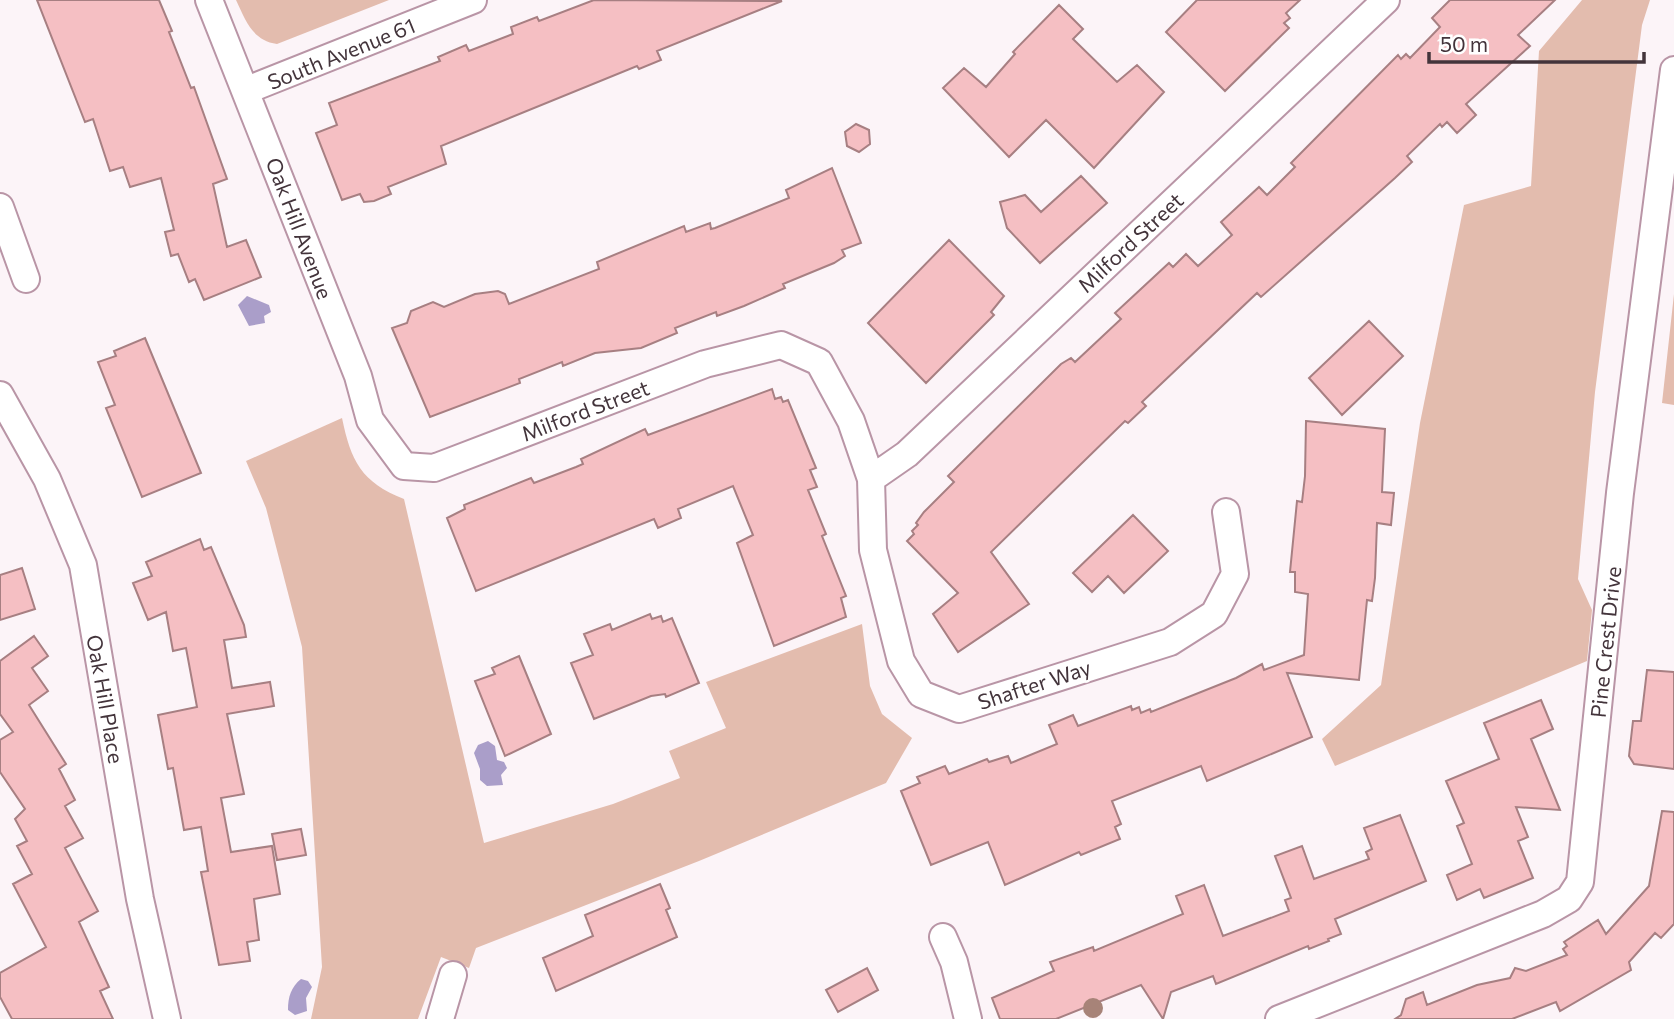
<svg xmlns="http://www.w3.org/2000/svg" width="1674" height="1019" viewBox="0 0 1674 1019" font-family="Commissioner,sans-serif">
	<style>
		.green { fill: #e3bcae }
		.water { fill: #aa9ec9 }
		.building { fill: #f5bfc3; stroke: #a77f82; stroke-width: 2 }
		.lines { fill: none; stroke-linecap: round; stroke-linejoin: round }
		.street-casing { stroke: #b995a6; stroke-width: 30 }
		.street { stroke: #fff; stroke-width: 26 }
		.tree { fill: #a78378 }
		.labels { text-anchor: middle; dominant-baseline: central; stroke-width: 5; stroke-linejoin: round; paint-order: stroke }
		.street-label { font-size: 21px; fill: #43343b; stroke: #fff }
	</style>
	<rect width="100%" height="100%" fill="#fcf4f8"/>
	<path class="green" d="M236 0H389L277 44C252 40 246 21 236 0Z
		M1582 0H1650L1642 25 1595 392 1578 579 1592 610 1587 661 1335 766 1322 739 1381 685 1420 423 1464 205 1531 186 1539 51Z
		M1674 294V405L1662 403Z
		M342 418C351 461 361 482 404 499L484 843 613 804 680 778 669 751 726 728 706 682 862 624 870 686 882 714 912 738 886 783 699 861 476 948 469 968 441 957 418 1019H311L322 967 302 647 266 508 246 461Z"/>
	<path class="water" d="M247 296 269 305 271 312 264 316 265 323 249 326 238 305Z
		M488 741 495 746 497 760 504 762 507 768 501 775 503 785 487 786 480 780V769L474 753 478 745Z
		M301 979 308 981 312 987 306 998 307 1011 295 1015 288 1010C288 997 291 987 301 979Z"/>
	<path class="building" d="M37 0H159L172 31 169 32 191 88 194 87 227 179 213 184 227 247 246 240 261 277 204 300 195 279 189 282 178 254 171 256 165 232 174 230 161 178 130 187 123 167 110 171 93 119 85 122Z
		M594 0 782 1 657 51 661 60 639 69 637 66 441 146 446 164 388 187 391 194 374 201 364 202 360 194 342 200 316 133 337 125 329 103 440 61 438 57 466 45 469 51 513 34 511 27 537 17 539 21Z
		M1197 0H1300L1286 13 1290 18 1284 23 1289 28 1225 91 1166 32Z
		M1450 0H1555L1518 35 1530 46 1466 104 1476 115 1457 133 1447 122 1442 127 1440 124 1407 156 1412 162 1395 178 1261 297 1257 293 1142 402 1146 406 1128 423 1125 421 991 552 1029 604 958 652 933 614 958 593 907 541 914 534 912 531 918 525 916 523 924 512 954 482 948 476 1061 364 1071 358 1075 362 1121 319 1115 313 1169 263 1173 267 1186 254 1198 266 1232 235 1221 222 1259 187 1267 195 1295 167 1291 163 1398 55 1401 59 1406 54 1410 58 1440 27 1432 18Z
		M1059 5 1083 29 1073 39 1117 82 1137 65 1164 92 1094 168 1046 120 1009 157 943 88 964 68 986 87 1015 54 1013 52Z
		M856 124 869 130 870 144 859 152 847 146 845 132Z
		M832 168 861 243 842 250 845 256 834 263 783 284 785 288 744 306 717 316 716 312 675 328 677 333 641 348 595 353 563 366 562 362 519 379 520 383 430 417 392 328 407 323 411 311 433 302 444 307 475 294 498 291 505 294 509 304 599 269 597 262 684 226 686 232 710 223 711 229 715 228 789 198 786 190Z
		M1081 176 1107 203 1040 263 1007 228 1000 202 1025 195 1041 212Z
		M949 240 1004 296 991 312 994 315 926 383 868 323Z
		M1369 321 1403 356 1342 415 1309 378Z
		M145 338 201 473 142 497 106 408 115 405 98 362 116 356 114 351Z
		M772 389 775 399 781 397 783 402 788 400 816 468 810 470 817 487 808 490 826 534 822 536 846 596 841 598 846 617 774 646 737 543 753 535 733 486 678 509 681 518 658 528 654 519 476 591 447 518 465 509 464 505 531 478 534 483 576 467 583 464 581 459 645 429 648 435Z
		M1306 421 1385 429 1382 492 1394 493 1391 525 1377 523 1375 578 1372 601 1367 600 1359 680 1287 673 1312 737 1207 781 1201 766 1112 801 1121 824 1115 827 1120 839 1081 855 1079 852 1005 885 988 842 931 865 901 791 920 783 917 777 945 766 949 774 987 759 989 762 1008 756 1011 763 1057 744 1049 725 1073 715 1078 726 1131 706 1132 710 1139 707 1141 713 1150 709 1151 712 1236 678 1262 664 1264 670 1304 655 1308 594 1295 592V572H1290L1297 501 1302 502 1305 476Z
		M1133 515 1168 551 1124 593 1108 576 1092 592 1073 573Z
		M200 539 204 550 211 547 244 625 246 637 224 640 232 688 270 682 274 706 227 714 244 794 221 798 231 852 272 846 280 894 254 899 259 940 247 942 250 961 219 965 201 872 208 871 201 827 184 830 173 768 168 769 158 715 197 707 186 648 173 651 166 612 148 620 133 583 152 576 146 562Z
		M22 568 35 609 0 620V575Z
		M650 614 652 619 661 616 663 622 672 618 699 683 666 697 665 694 651 696 594 719 571 663 593 655 584 634 610 624 612 630Z
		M34 636 48 656 32 668 48 691 29 705 66 764 59 769 75 800 65 806 83 838 65 848 98 911 79 922 109 987 100 991 113 1019H12L0 997V973L46 947 13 884 32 874 17 846 27 841 15 819 25 809 0 772V740L13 732 0 714V661Z
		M519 656 551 734 505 756 475 681 495 674 492 668Z
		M1647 670 1674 672V769L1634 764 1629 756 1633 721H1641Z
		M1541 700 1553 729 1531 739 1560 810 1516 807 1528 837 1518 841 1533 878 1484 898 1480 889 1457 900 1447 875 1472 864 1457 826 1464 823 1446 781 1499 759 1484 723Z
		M1662 811 1674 812V924L1661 938 1655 933 1629 962 1631 970 1560 1011 1556 1002 1512 1019H1395L1401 1015 1406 999 1423 992 1427 1005 1477 985 1510 978 1515 968 1526 971 1567 955 1563 949 1567 946 1564 942 1598 920 1606 934 1649 886Z
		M1400 815 1426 881 1335 919 1341 934 1328 939 1329 941 1309 949 1308 946 1216 984 1213 976 1171 992 1163 1019 1141 985 1056 1019H1000L992 998 1054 971 1050 962 1093 947 1094 951 1183 914 1176 896 1204 885 1223 936 1289 911 1285 900 1291 898 1275 856 1302 846 1314 879 1369 859 1366 852 1372 849 1364 828Z
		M301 829 306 855 277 860 272 834Z
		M660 884 670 908 666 910 677 937 556 991 543 958 593 936 585 915Z
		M867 968 878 990 838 1012 826 990Z"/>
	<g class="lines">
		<defs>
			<path id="street" d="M209 0 358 376 370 420 404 466 434 468 705 364 781 345 819 362 851 421 871 479 873 550 901 661 921 694 959 709 1170 642 1214 614 1235 574 1226 512
				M247 90 473 0
				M0 207 26 279
				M0 395 47 479 83 565 140 899 167 1019
				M871 479 907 454 1386 0
				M943 937 954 962 968 1019
				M440 1019 453 975
				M1279 1019 1543 914 1569 899 1580 882 1620 493 1674 70"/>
		</defs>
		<use href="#street" class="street-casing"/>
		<use href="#street" class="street"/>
	</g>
	<circle class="tree" cx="1093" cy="1008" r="10"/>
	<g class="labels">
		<g class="street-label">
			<text transform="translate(341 53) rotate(-22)">South Avenue 61</text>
			<text transform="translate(300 228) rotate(69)">Oak Hill Avenue</text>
			<text transform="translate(1130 242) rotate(-43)">Milford Street</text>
			<text transform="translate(585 410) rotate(-21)">Milford Street</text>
			<text transform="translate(1605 642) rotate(-84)">Pine Crest Drive</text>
			<text transform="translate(1034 684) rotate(-18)">Shafter Way</text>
			<text transform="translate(106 699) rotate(80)">Oak Hill Place</text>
		</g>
	</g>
	<path d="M1429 52v10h215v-10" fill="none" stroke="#43343b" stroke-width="3.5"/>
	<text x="1440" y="52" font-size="21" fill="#43343b" stroke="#ffffff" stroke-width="5" paint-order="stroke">50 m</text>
</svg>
